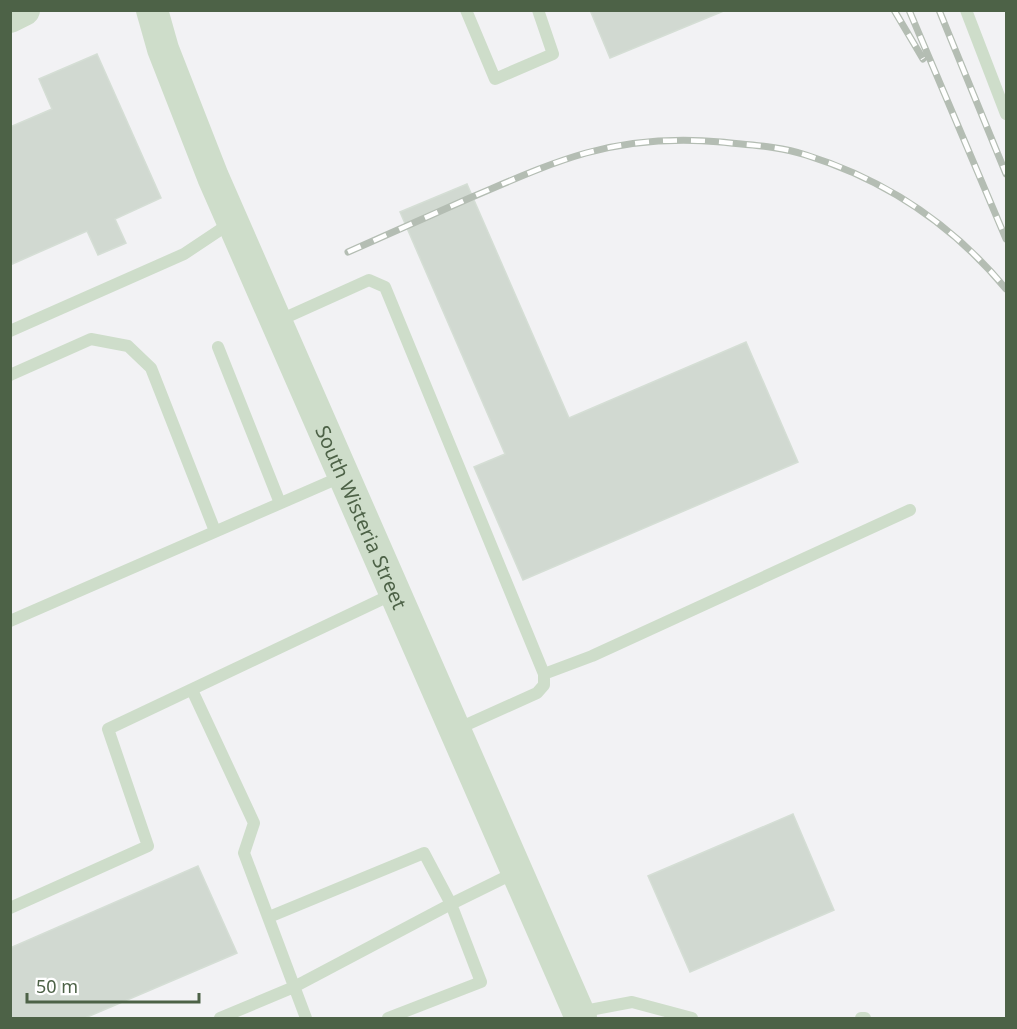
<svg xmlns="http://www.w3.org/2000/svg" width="1017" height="1029" viewBox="0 0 1017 1029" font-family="'Noto Sans',sans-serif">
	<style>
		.building { fill: #d1d9d1; stroke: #d5ded5; stroke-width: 1.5 }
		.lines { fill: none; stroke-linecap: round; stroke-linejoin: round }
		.service { stroke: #ceddca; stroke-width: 12 }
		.tertiary { stroke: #ceddca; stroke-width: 32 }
		.rail-casing { stroke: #b4bdb3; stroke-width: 7 }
		.rail { stroke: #fff; stroke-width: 4.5; stroke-dasharray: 14; stroke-linecap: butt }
		.labels { text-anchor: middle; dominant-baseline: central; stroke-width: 5; stroke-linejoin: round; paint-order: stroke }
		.street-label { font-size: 20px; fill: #4d6247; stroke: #fff }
	</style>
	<rect width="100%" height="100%" fill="#f2f2f4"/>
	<path class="building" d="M590 10H726L610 58Z
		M97 54 161 198 115 219 126 243 98 255 87 231 10 265V127L52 109 39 79Z
		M467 184 569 418 746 342 798 462 523 580 474 467 505 454 400 212Z
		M793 814 834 910 690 972 648 876Z
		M198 866 237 953 85 1018H10V948Z"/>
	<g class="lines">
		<path class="service" d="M466 10 495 79 553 54 538 10
			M966 10 1006 114
			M278 321 369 280 385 287 544 674V685L537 693 457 729
			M10 331 184 254 232 222
			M218 347 280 503
			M10 375 91 339 128 346 151 368 215 531
			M10 621 343 476
			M544 674 592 656 910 510
			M192 690 254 823 244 853 306 1018
			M10 908 148 846 108 729 395 593
			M269 917 424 853 451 904 481 982 388 1018
			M579 1012 632 1002 692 1018
			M220 1018 294 987 451 904 516 872
			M861 1018H865"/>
		<g class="tertiary">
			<path id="s1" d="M152 10 163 49 213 177 581 1018"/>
			<path d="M10 17 24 10"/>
		</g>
		<defs>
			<path id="rail" d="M894 10 923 59
				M909 10 1006 239
				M939 10 1006 174
				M348 252C389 234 431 215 472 197 510 181 547 164 586 153 630 141 676 138 721 142 749 145 779 146 806 155 886 180 953 225 1006 289"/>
		</defs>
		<use href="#rail" class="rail-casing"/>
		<use href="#rail" class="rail"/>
	</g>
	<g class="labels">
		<g class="street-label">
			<text stroke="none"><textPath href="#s1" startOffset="549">South Wisteria Street</textPath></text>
		</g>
	</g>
	<rect width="1017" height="1029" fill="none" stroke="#4d6247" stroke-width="24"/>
	<path d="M27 993v9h172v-9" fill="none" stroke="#4d6247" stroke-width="3"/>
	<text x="36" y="993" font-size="18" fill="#4d6247" stroke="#ffffff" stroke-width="4.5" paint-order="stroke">50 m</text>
</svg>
